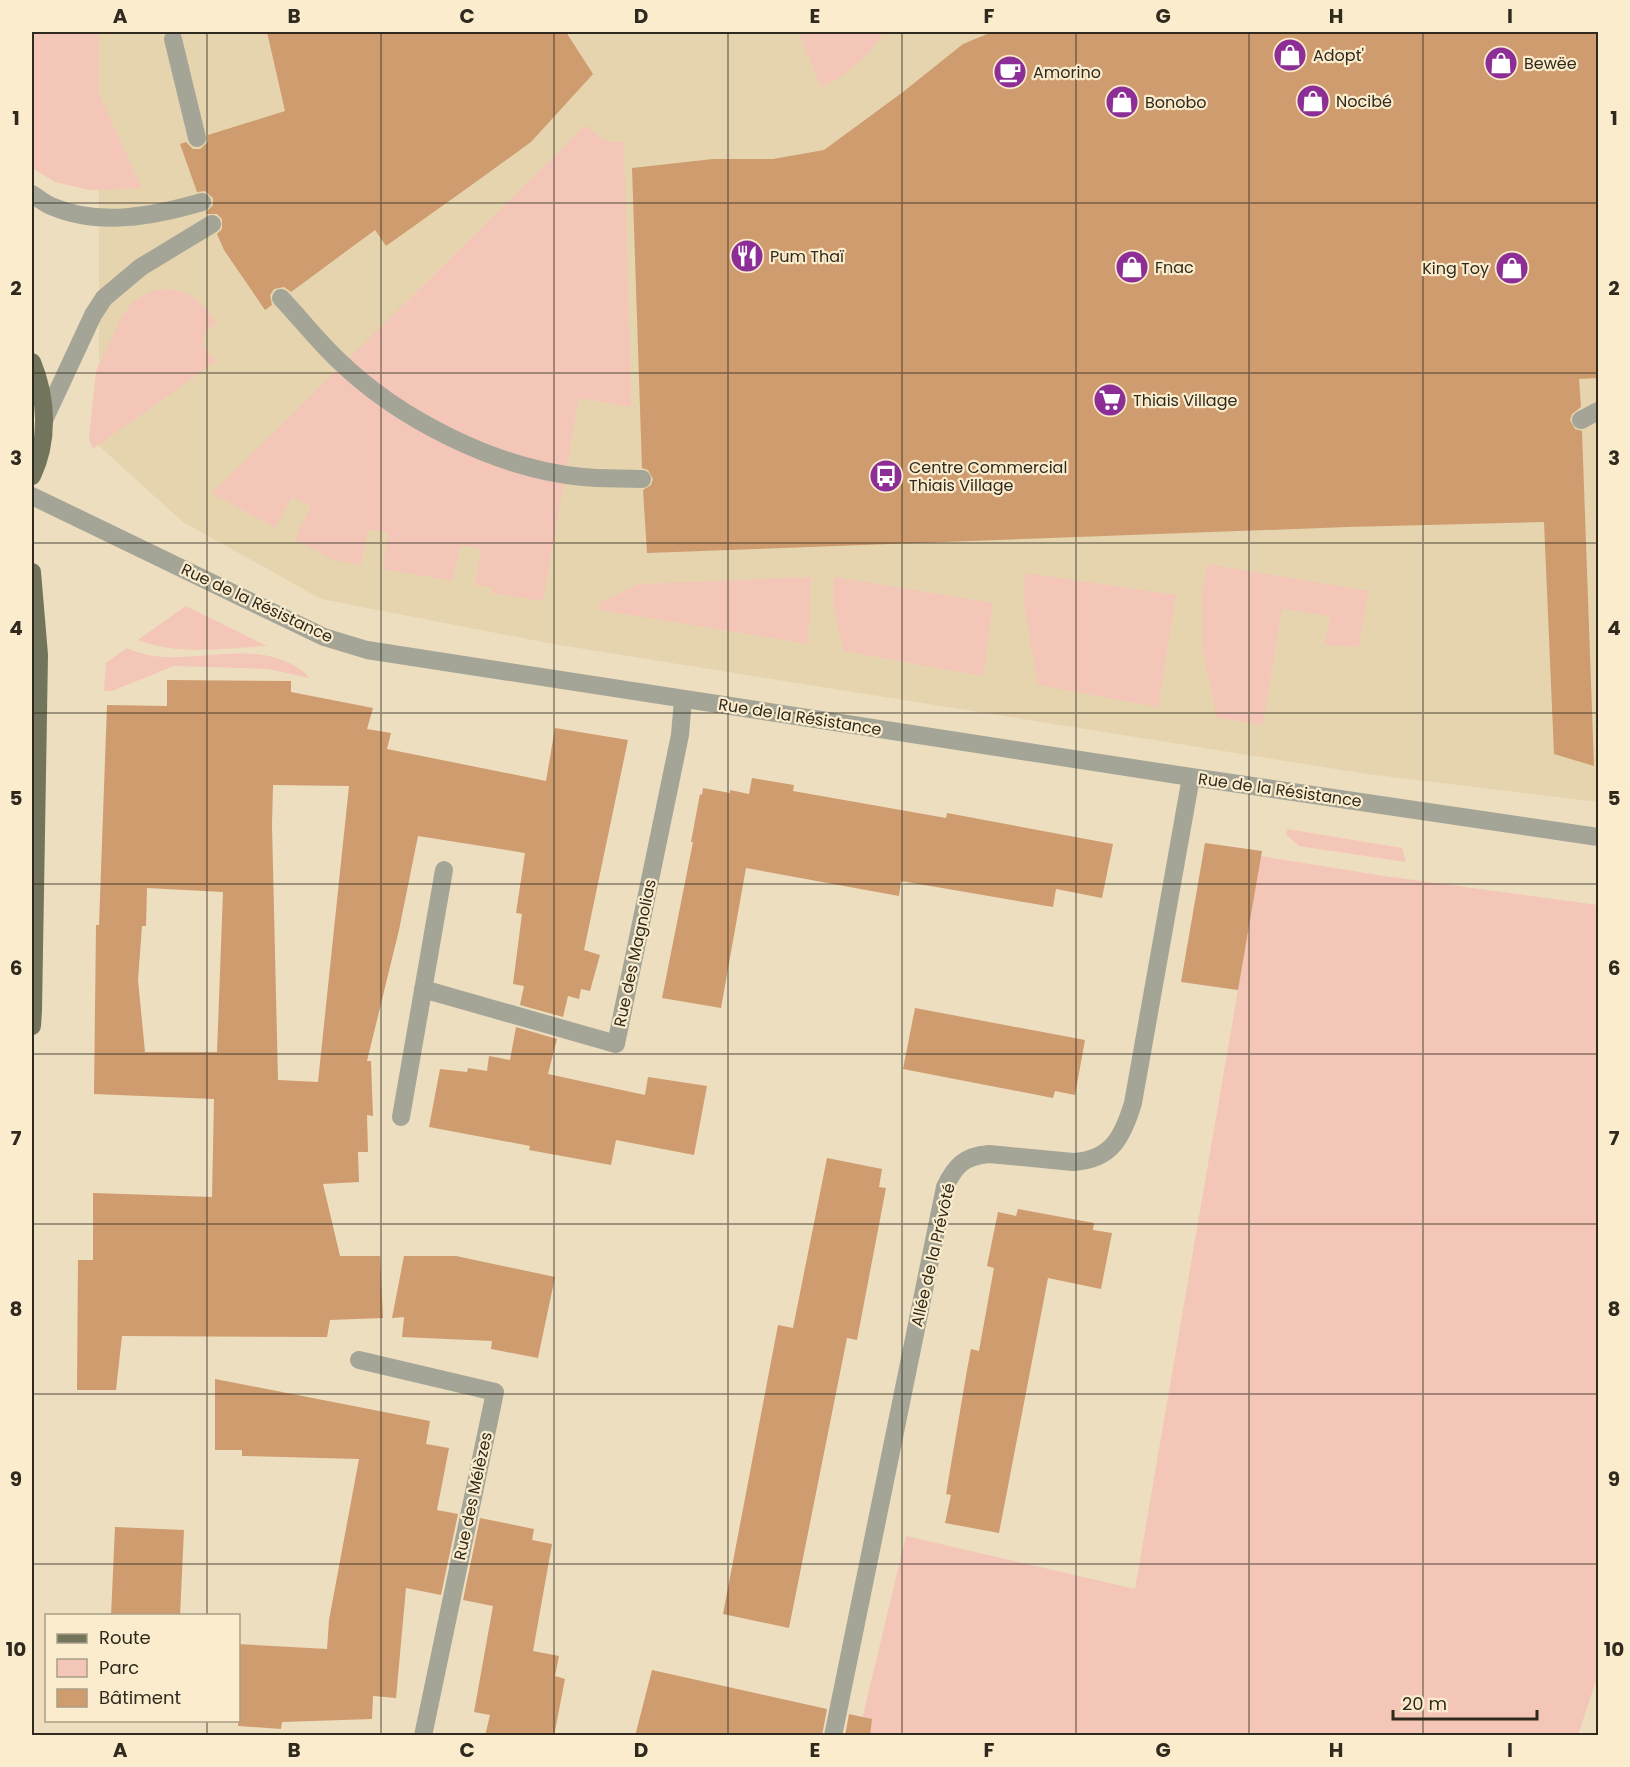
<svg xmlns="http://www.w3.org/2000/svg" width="1630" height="1767" viewBox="0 0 1630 1767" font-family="Poppins,sans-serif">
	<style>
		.built { fill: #e6d4ae }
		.green { fill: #f4c6b8 }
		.building { fill: #cf9c70; fill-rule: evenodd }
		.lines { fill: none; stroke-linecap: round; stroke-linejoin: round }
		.lane { stroke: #a4a597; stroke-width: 18 }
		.street { stroke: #a4a597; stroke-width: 18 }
		.primary { stroke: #72745b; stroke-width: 18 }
		.grid { fill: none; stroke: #302a1e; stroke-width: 1.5; stroke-opacity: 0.55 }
		.labels { text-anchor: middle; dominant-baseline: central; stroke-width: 4.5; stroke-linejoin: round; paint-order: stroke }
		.poi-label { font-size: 16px; fill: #302a1e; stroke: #faeccc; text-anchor: start }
		.street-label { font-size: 16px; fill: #302a1e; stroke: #faeccc }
		.neatline { fill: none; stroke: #302a1e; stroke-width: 2 }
		.grid-label { font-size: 20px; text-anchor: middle; font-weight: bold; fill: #302a1e }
	</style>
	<rect width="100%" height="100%" fill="#eddebf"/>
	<path class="built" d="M99 32H1598V802L1367 774 553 644 321 599 183 522 99 446Z"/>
	<path class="green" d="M32 32H99V94L142 188 89 190 55 182 32 168Z
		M799 32H885C868 55 847 77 821 87Z
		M586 125C597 137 608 144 624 142L631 407 579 398 543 601 491 593 492 587 475 585 481 549 460 545 453 581 383 569 388 533 368 529 361 565 333 560 295 539 311 506 292 497 275 528 212 493Z
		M166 289C193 292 202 302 217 323 199 337 197 346 218 360L93 449 89 439 96 371 121 318 132 303 141 297 152 291Z
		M1207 564 1368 591 1359 647 1324 645 1330 616 1282 609 1263 725 1217 718 1203 650 1202 595Z
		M1025 573 1176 595 1158 707 1038 685 1024 604Z
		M811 577 808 644 600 610 599 603 639 584Z
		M834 577 993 603 983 676 844 651 833 603Z
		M186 606 267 646C225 648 178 656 138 640Z
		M127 648C178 673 243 636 295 666 301 670 306 672 309 678L268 669 174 666 112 691H104L106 663Z
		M1287 829 1402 848 1406 862 1299 846 1286 834Z
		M1261 856 1377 875 1598 905V1675L1578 1735 858 1736 906 1536 1135 1589Z"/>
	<path class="building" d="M267 32H566L593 74 531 142 473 184 386 246 375 230 291 292 284 287 274 289 270 295 272 305 265 310 224 250 217 234 222 229V219L217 214H207L206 212 213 205V198L205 191 197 192 180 144 186 142 193 149H200L208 142V135L285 111Z
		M992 32H1599V378L1579 379 1581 407 1572 414 1570 420 1575 429 1582 431 1594 766 1554 754 1544 522 1348 527 647 553 643 490 651 485 653 479 648 470 642 468 632 168 713 159H773L824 150 903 92 963 44Z
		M167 680 291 681V692L373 708 367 729 391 733 387 749 546 781 555 728 628 740 584 950 600 955 590 991 581 989 579 999 568 996 563 1017 520 1005 524 986 513 984 522 914 516 913 525 853 418 836 399 930 367 1061H371L373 1116 367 1115 368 1152H358L359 1182 323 1184 340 1256H380L383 1318 330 1320 327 1337 122 1336 116 1390H77L78 1260H93V1193L212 1197 214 1099 94 1094 96 925H99L107 705 167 706ZM273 785 349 786 318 1082 278 1080 272 825ZM147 888 223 892 217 1052H145L138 980 142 926H146Z
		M752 778 794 785 793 791 946 818 947 813 1113 844 1102 898 1056 889 1053 907 901 881 899 896 746 868 721 1008 662 998 693 842H691L700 794 702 795 703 788 730 793V790L749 794Z
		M1205 843 1262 851 1238 990 1181 982Z
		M915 1008 1085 1040 1075 1095 1055 1091 1053 1098 903 1069Z
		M516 1027 557 1039 548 1074 645 1095 648 1077 707 1086 694 1155 616 1140 611 1165 529 1150 530 1146 429 1127 440 1069 467 1072 468 1068 487 1071 489 1056 510 1060Z
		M827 1158 882 1169 879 1187 886 1188 857 1340 847 1338 789 1628 723 1614 778 1325 793 1328Z
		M1018 1209 1094 1223 1093 1230 1112 1233 1101 1289 1048 1278 999 1533 945 1523 951 1495 946 1494 967 1370 971 1349 979 1351 994 1268 987 1266 998 1212 1016 1216Z
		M404 1256H456L555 1277 538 1358 491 1349 492 1341 402 1337 404 1317 392 1318Z
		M215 1379 430 1421 426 1444 449 1448 437 1510 458 1514 441 1595 406 1588 396 1698 373 1696 372 1719 282 1722 281 1729 238 1726V1644L327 1649 329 1620 359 1459 242 1456V1450H215Z
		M480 1518 534 1529 532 1540 552 1544 533 1651 559 1656 555 1676 565 1679 554 1736H485L490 1715 474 1712 493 1606 463 1600Z
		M115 1527 184 1530 180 1616H111Z
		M652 1670 827 1709 822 1736H635Z
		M849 1714 872 1719 870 1736H845Z"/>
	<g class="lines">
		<path class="lane" d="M173 39 197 138
			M32 194C38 198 44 203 51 206 99 227 154 216 202 202
			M281 298C300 318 317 340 337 359 398 419 497 469 583 477 602 479 622 478 642 479
			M45 418 93 315 104 298 141 267 212 224
			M1581 420 1598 411
			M423 989 616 1044 680 735 683 700
			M401 1117 444 870
			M359 1360 495 1392 423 1736
			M833 1736 945 1187C955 1166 964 1156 989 1154L1073 1162C1112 1160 1123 1136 1133 1103L1191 777"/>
		<path class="street" d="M32 496 324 637 367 650 1191 777 1598 837"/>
		<path class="primary" d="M32 362C47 398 49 440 32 476
			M32 572 39 655 33 1010 32 1026"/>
	</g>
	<path class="grid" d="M207 32V1616M381 32V1736M554 32V1736M728 32V1736M902 32V1736M1076 32V1736M1249 32V1736M1423 32V1736M32 203H1598M32 373H1598M32 543H1598M32 713H1598M32 884H1598M32 1054H1598M32 1224H1598M32 1394H1598M32 1564H1598M207 1720V1736"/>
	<defs>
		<symbol id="shop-disc" viewBox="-11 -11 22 22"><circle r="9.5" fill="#8d2e97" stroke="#faeccc"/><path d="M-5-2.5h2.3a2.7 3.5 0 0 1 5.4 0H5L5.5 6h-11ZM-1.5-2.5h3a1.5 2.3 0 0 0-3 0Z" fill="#fff"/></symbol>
		<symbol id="cafe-disc" viewBox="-11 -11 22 22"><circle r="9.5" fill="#8d2e97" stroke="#faeccc"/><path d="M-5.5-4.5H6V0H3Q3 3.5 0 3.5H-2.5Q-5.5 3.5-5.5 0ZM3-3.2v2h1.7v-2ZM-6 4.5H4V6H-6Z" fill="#fff"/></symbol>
		<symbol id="restaurant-disc" viewBox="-11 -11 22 22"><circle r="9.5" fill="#8d2e97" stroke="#faeccc"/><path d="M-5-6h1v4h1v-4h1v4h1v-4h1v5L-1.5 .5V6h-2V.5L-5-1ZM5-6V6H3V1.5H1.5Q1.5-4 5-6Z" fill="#fff"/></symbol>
		<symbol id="supermarket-disc" viewBox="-11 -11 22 22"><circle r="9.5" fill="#8d2e97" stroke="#faeccc"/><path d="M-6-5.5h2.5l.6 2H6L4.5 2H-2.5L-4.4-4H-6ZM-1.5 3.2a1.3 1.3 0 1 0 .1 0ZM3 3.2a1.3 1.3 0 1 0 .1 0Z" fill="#fff"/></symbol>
		<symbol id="bus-disc" viewBox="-11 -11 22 22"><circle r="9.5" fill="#8d2e97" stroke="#faeccc"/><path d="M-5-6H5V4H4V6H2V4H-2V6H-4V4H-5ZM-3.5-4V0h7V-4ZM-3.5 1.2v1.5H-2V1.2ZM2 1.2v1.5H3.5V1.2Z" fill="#fff"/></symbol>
	</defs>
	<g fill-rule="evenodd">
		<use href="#shop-disc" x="1271" y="36" width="38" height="38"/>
		<use href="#shop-disc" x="1482" y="44" width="38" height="38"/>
		<use href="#cafe-disc" x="991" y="53" width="38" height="38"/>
		<use href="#shop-disc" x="1294" y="82" width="38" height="38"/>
		<use href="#shop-disc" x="1103" y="83" width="38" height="38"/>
		<use href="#restaurant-disc" x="728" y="237" width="38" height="38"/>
		<use href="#shop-disc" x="1113" y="248" width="38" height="38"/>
		<use href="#shop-disc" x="1493" y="249" width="38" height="38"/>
		<use href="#supermarket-disc" x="1091" y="381" width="38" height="38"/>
		<use href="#bus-disc" x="867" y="457" width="38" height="38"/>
	</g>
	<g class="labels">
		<g class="poi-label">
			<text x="1313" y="55">Adopt'</text>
			<text x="1524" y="63">Bewëe</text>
			<text x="1033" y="72">Amorino</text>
			<text x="1336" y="101">Nocibé</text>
			<text x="1145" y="102">Bonobo</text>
			<text x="770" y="256">Pum Thaï</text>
			<text x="1155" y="267">Fnac</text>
			<text x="1489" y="268" text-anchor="end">King Toy</text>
			<text x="1133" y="400">Thiais Village</text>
			<text x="909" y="467">Centre Commercial<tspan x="909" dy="18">Thiais Village</tspan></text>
		</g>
		<g class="street-label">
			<text transform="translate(257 603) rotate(25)">Rue de la Résistance</text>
			<text transform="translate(800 717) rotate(9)">Rue de la Résistance</text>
			<text transform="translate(1280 790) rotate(8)">Rue de la Résistance</text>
			<text transform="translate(635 953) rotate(-78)">Rue des Magnolias</text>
			<text transform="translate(933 1255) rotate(-77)">Allée de la Prévôté</text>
			<text transform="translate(473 1496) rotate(-78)">Rue des Mélèzes</text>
		</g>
	</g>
	<rect width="1630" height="1767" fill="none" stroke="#faeccc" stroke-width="66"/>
	<rect x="45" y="1614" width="195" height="108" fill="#faeccc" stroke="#a99e86" stroke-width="1.5"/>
	<rect x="57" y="1634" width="30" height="9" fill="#72745b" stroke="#a99e86" stroke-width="1.5"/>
	<text x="99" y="1644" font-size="18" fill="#302a1e">Route</text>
	<rect x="57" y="1659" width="30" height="18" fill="#f4c6b8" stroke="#a99e86" stroke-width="1.5"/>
	<text x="99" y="1674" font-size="18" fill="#302a1e">Parc</text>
	<rect x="57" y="1689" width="30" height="18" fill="#cf9c70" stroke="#a99e86" stroke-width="1.5"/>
	<text x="99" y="1704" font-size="18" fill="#302a1e">Bâtiment</text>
	<path d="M1393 1710v9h144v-9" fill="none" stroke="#302a1e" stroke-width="3"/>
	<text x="1402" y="1710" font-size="18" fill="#302a1e" stroke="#faeccc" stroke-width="4.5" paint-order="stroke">20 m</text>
	<rect x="33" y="33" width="1564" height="1701" class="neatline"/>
	<g class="grid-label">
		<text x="120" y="23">A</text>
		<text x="294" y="23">B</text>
		<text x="467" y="23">C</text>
		<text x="641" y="23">D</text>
		<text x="815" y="23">E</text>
		<text x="989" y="23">F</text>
		<text x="1163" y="23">G</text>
		<text x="1336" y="23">H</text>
		<text x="1510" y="23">I</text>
		<text x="16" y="125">1</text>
		<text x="1614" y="125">1</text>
		<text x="16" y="295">2</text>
		<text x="1614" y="295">2</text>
		<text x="16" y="465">3</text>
		<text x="1614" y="465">3</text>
		<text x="16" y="635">4</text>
		<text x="1614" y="635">4</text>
		<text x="16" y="805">5</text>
		<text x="1614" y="805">5</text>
		<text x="16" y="975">6</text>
		<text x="1614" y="975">6</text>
		<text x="16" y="1145">7</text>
		<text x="1614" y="1145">7</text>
		<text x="16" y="1316">8</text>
		<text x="1614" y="1316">8</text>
		<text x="16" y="1486">9</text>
		<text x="1614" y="1486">9</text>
		<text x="16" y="1656">10</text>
		<text x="1614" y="1656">10</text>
		<text x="120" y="1757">A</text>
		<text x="294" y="1757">B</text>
		<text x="467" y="1757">C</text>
		<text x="641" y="1757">D</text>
		<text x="815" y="1757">E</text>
		<text x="989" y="1757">F</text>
		<text x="1163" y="1757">G</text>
		<text x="1336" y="1757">H</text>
		<text x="1510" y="1757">I</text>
	</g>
</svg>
